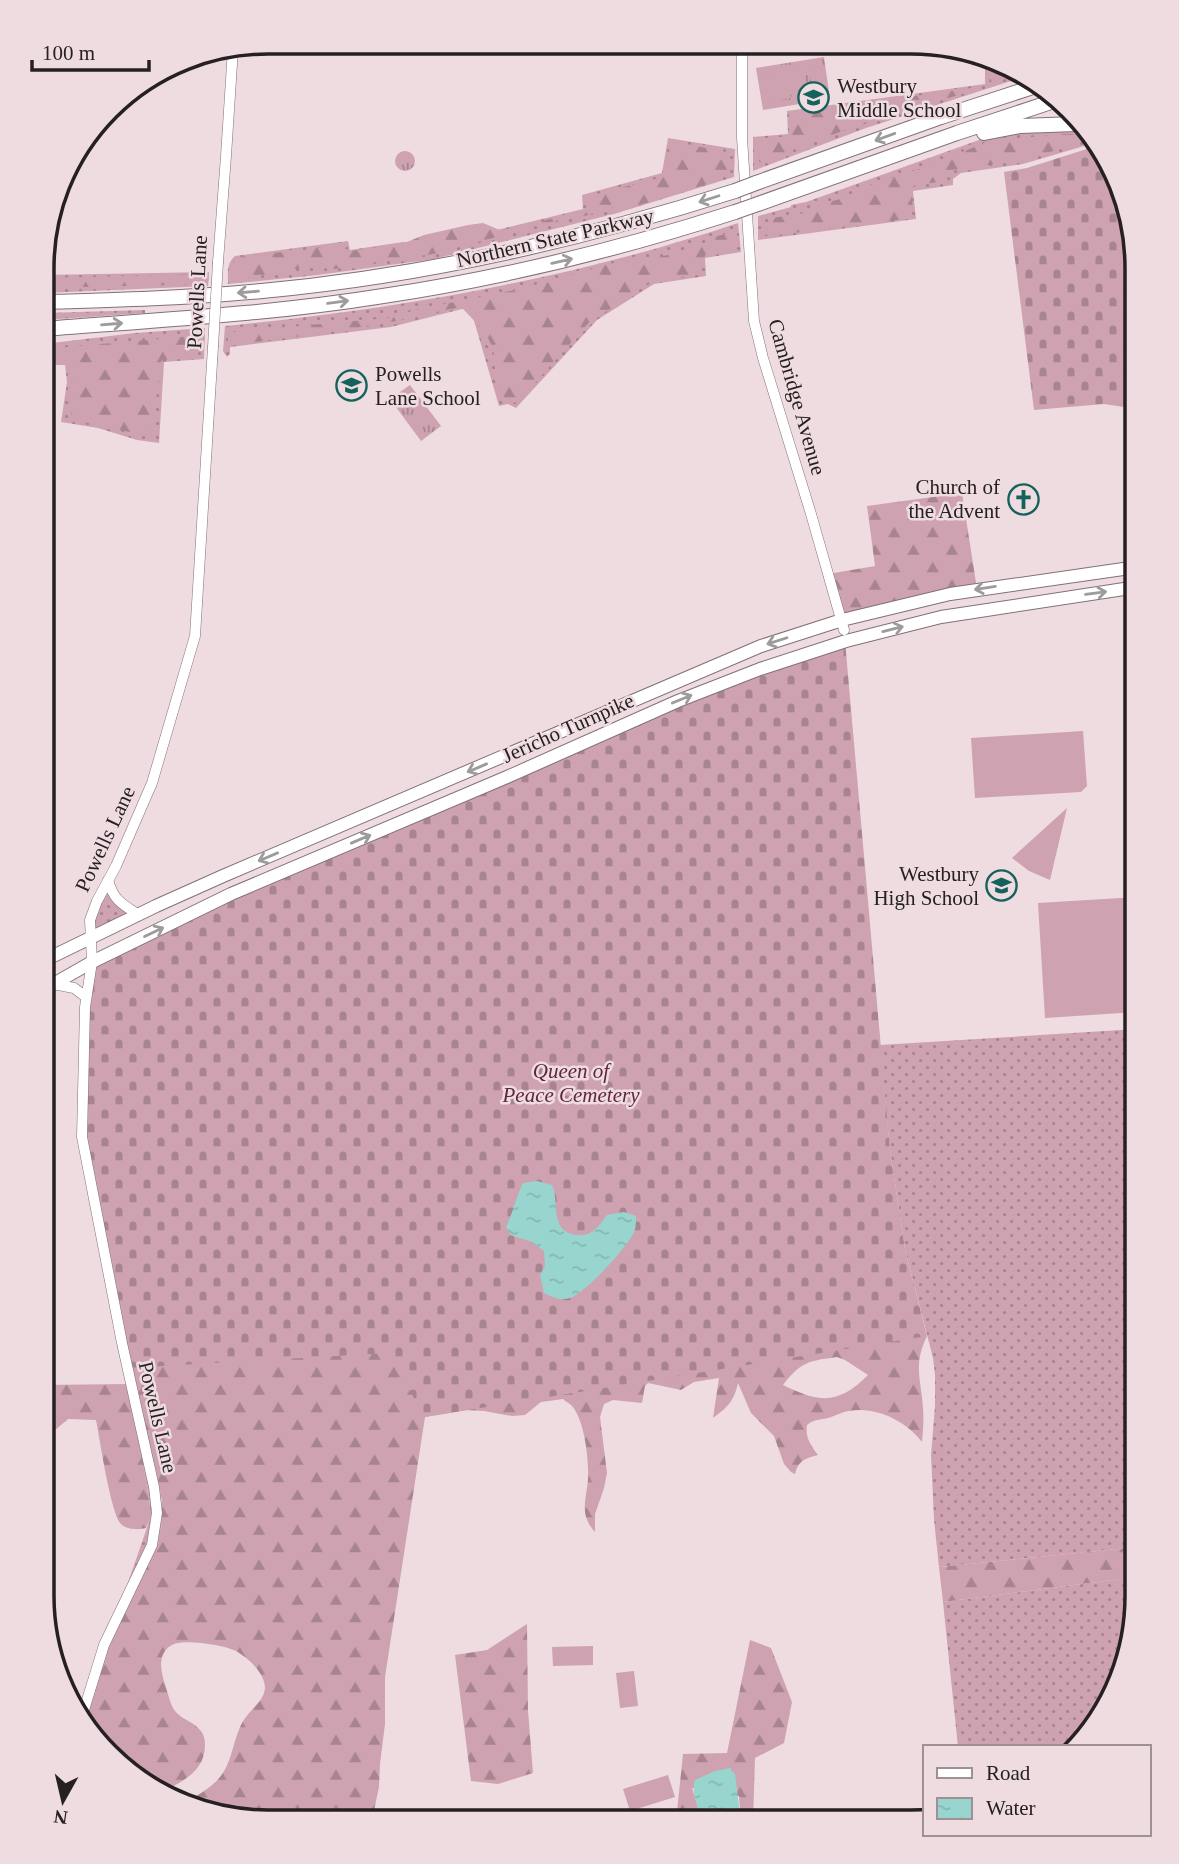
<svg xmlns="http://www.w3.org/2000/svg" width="1179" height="1864" viewBox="0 0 1179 1864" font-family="'Times New Roman',serif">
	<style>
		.grass { fill: url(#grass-dots) }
		.forest { fill: url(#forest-firs); fill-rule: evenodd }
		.cemetery { fill: url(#cemetery-stones) }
		.park { fill: url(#park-tufts) }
		.pitch { fill: #cea2b0 }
		.water { fill: url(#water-ripples) }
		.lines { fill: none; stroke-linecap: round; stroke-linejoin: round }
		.tertiary-casing { stroke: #817176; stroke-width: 11 }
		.primary-casing { stroke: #817176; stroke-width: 14 }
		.motorway-casing { stroke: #817176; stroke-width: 16 }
		.tertiary { stroke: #fff; stroke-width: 10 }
		.primary { stroke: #fff; stroke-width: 12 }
		.motorway { stroke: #fff; stroke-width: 14 }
		.tertiary-bridge-casing { stroke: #817176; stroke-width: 11; stroke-linecap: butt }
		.motorway-bridge-casing { stroke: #817176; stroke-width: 16; stroke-linecap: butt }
		.tertiary-bridge { stroke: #fff; stroke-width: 10 }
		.motorway-bridge { stroke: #fff; stroke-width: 14 }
		.oneway { stroke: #9d9b9c }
		.labels { text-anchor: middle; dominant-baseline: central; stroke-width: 5; stroke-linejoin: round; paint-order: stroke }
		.poi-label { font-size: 21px; fill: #262022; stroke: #eedce1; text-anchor: start }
		.street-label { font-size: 21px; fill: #262022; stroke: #eedce1 }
		.park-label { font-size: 21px; font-style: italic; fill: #62253e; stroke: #eedce1 }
		.rim { fill: none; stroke: #262022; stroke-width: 3.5 }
	</style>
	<defs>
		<pattern id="grass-dots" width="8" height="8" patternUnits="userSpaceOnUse" patternTransform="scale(1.75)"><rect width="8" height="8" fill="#cea2b0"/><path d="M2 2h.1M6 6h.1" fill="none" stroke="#a7848f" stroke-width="1.8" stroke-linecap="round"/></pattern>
		<pattern id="forest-firs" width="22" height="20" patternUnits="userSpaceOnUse" patternTransform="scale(1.75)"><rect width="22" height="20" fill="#cea2b0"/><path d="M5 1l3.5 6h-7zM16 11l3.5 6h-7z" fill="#a7848f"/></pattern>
		<pattern id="cemetery-stones" width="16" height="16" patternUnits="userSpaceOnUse" patternTransform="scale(1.75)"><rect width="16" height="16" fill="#cea2b0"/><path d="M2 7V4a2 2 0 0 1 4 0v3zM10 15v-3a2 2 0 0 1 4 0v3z" fill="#a7848f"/></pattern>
		<pattern id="park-tufts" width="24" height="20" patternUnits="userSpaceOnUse" patternTransform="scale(1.75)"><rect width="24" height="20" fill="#cea2b0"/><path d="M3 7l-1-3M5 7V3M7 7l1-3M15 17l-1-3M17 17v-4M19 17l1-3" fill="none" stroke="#a7848f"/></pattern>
		<pattern id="water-ripples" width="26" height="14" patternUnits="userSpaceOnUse" patternTransform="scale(1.75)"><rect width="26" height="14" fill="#99d5cf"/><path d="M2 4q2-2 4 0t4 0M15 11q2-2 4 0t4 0" fill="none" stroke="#84b7b1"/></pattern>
	</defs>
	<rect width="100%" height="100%" fill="#eedce1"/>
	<path class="grass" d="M985 62 1015 75 1011 81 866 128 753 171V137L788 134 787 111 985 84Z
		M1031 130 1081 131 1091 144 1023 164 961 173 953 179V185L913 191 916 219 758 240V216L791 207V205L806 202 979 140 1006 133Z
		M668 138 735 149 734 177 614 214 434 259 318 275 228 284C228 273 226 264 235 256L348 241 350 250 403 242 439 244 583 209 582 195 662 173Z
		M738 223 741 252 705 258 706 276 654 284 597 320 516 408 508 404 499 406 470 307 391 327 230 347V354L227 357 223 351 225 326C398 309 572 279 738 223Z
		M209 272 208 286 44 293V275Z
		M145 310V313L44 320V313Z
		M205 328 204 359 164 362 159 443 137 440 98 428 61 422 67 382 65 365H44V344L135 333Z
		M107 888C111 902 117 908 131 914L92 933 93 920Z
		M1137 1029V1547L939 1567 934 1519 931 1455 935 1406V1375L933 1358 905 1249 890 1150 880 1045Z
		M137 1426C150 1445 154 1459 158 1481 161 1495 163 1509 162 1524 159 1553 130 1594 115 1620L150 1519V1506Z
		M1136 1577V1611L1120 1682 1090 1733 1073 1747H958L943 1602Z"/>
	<path class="forest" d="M992 66 1013 74 1003 80 991 81 990 75Z
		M971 88 977 90 882 116 797 148 775 160 762 163 757 160 756 139 791 136 793 130 791 116 795 113Z
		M1060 134H1083L1087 140 1028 159 952 170 946 181 915 185 911 188C912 199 916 213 905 219L769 236 765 234 763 226 772 218 804 213 822 204 844 198 873 184 925 167 987 142Z
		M676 142 726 152C730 158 731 166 726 172 717 186 641 204 621 210L610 207 589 215 555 221 433 254 370 263 336 269 306 267 236 280 232 279C230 271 232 266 235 259L248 255 309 250 329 245 341 246 350 251 402 244 424 235 468 225 483 223 502 231 585 210 590 205V198L593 195 663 177 666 173 670 144Z
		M728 233 736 237 733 248 703 255 701 268 697 273 684 277 651 280 619 304 591 320 521 399 514 403C491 396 498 364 492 346 488 334 470 316 461 307 434 312 407 319 380 324 332 333 282 338 234 345L228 343V337L233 332 388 318 415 310 520 289 613 263 660 257 706 244 715 237Z
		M206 274 209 275 208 284 44 288V278Z
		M205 335C204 363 182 355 161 361L152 431 148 436 74 420C65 405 74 384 72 367L63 361 44 362V349Z
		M962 493 977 589 842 620 828 574 875 566 867 506Z
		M904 1333 927 1336C913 1365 921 1379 923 1408 924 1419 923 1431 922 1442 906 1421 876 1406 849 1411 841 1412 835 1416 828 1418 820 1420 814 1419 807 1425 805 1438 811 1445 818 1455 805 1458 798 1461 795 1474L791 1472 784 1464 774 1436 751 1413 738 1383C734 1401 728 1407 713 1418L719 1378 694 1382 681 1390 648 1383 645 1386 642 1403 613 1400 604 1404 600 1417 607 1473 604 1488 595 1514V1532C579 1514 586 1501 588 1480 589 1461 585 1421 572 1406 569 1403 566 1402 563 1399L541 1402 525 1415 512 1416 484 1411 466 1410 425 1417 385 1677V1724L380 1764 379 1787 372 1820H239L190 1800C200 1794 213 1786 220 1777 232 1763 233 1740 242 1723 248 1711 264 1702 265 1688 265 1673 248 1658 236 1651 225 1645 186 1639 174 1644 154 1653 162 1675 167 1691 169 1697 171 1706 175 1711 181 1719 194 1722 200 1730 204 1734 205 1740 205 1745 205 1769 186 1780 166 1790L130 1775 83 1713 94 1675 156 1548 162 1525V1501L156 1470 148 1442 137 1426 150 1506V1519L146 1528C138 1530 126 1530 120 1523 110 1509 100 1440 96 1420L68 1419 53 1432 51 1451 55 1506 42 1487V1385L131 1384 128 1347ZM837 1357 845 1360 868 1375C838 1405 820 1403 783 1385 801 1362 808 1361 837 1357Z
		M1137 1547 1136 1577 943 1602 939 1567Z
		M527 1624 528 1711 533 1773 498 1784 471 1781 455 1655 487 1650Z
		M750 1640 771 1648 792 1702 784 1743 755 1758 753 1822H741L739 1796 692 1788 700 1814V1821H676L683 1754 727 1753Z"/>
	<path class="cemetery" d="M1093 147 1120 182 1137 268V409L1104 404 1034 410 1004 172 1027 168Z
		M845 641 890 1150 905 1249 927 1336 425 1417 388 1353 127 1368 82 1137 92 962 678 701Z"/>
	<path class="park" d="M824 57 830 99 763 110 756 68Z
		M395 161a10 10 0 1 1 20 0a10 10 0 1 1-20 0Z
		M410 385 441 426 421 441 390 399Z"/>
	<path class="pitch" d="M821 66 825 93 813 95 809 68Z
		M804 69 809 96 797 98 792 70Z
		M787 71 791 98 779 100 775 73Z
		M770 74 775 101 763 103 758 75Z
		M1083 731 1087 786 1081 792 975 798 971 738Z
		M1067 808 1050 880 1029 871 1012 858Z
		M1137 897V1012L1045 1018 1038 903Z
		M593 1646V1665L553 1666 552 1647Z
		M634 1671 638 1706 620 1708 616 1673Z
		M668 1775 675 1797 630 1811 623 1789Z"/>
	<path class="water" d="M537 1181 552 1185C560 1201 548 1232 577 1235 592 1237 599 1226 607 1215L624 1212 636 1216C636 1221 636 1228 634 1232 627 1248 585 1293 570 1298 560 1301 552 1297 544 1293L540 1275 545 1266 544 1251 532 1242 511 1235 506 1227C513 1213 516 1197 523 1183Z
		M730 1768 735 1774 741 1822 700 1821C700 1806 690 1795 695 1780L715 1771Z"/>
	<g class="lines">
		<defs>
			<path id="tertiary" d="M742 43V138L754 321 763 358 811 514 844 630
				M218 262 226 156 233 49
				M108 880C114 901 122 904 139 915
				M53 984 74 988 86 997
				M83 1713 104 1645 152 1545 157 1513 154 1487 122 1343 82 1137 85 1007 92 962 90 920 97 901 116 866 152 783 195 636 213 347"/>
			<path id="primary" d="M43 961 156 906 223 876 761 646 842 620 950 594 1137 567
				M43 990 92 962 231 894 507 777 678 701 760 669 846 641 941 617 1137 587"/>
			<path id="motorway" d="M984 133 1020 126 1076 124
				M756 183 941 117 1039 85
				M758 204 957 133 1057 100
				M44 302C117 300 189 298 262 291 423 276 581 240 735 191
				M44 329C157 320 271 314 383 296 503 278 620 249 735 212"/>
		</defs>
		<use href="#tertiary" class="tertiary-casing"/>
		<use href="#primary" class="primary-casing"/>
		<use href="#motorway" class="motorway-casing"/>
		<use href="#tertiary" class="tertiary"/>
		<use href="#primary" class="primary"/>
		<use href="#motorway" class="motorway"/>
		<defs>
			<path id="tertiary-bridge" d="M213 347 218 262"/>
			<path id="motorway-bridge" d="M735 191 756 183
				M735 212 758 204"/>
		</defs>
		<use href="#tertiary-bridge" class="tertiary-bridge-casing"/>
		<use href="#motorway-bridge" class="motorway-bridge-casing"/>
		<use href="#tertiary-bridge" class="tertiary-bridge"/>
		<use href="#motorway-bridge" class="motorway-bridge"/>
	</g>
	<defs><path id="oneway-shaft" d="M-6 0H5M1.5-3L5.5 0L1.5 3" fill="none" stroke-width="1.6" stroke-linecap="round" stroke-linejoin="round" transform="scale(1.75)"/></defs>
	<g class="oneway">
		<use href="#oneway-shaft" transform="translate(885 137) rotate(160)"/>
		<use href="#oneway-shaft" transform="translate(709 199) rotate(162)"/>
		<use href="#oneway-shaft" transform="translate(562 261) rotate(-13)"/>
		<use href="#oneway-shaft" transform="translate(248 292) rotate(175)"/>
		<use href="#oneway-shaft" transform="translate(338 302) rotate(-8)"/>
		<use href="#oneway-shaft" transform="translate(112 324) rotate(-5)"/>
		<use href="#oneway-shaft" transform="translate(985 588) rotate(171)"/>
		<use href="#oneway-shaft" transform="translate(1096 593) rotate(-8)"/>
		<use href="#oneway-shaft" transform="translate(893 629) rotate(-14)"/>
		<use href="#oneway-shaft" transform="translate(777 641) rotate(162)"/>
		<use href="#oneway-shaft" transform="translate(682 699) rotate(-22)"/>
		<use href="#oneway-shaft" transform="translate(477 768) rotate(157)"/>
		<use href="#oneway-shaft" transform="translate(361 839) rotate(-23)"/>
		<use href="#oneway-shaft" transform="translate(268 857) rotate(157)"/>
		<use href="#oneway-shaft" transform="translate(154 932) rotate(-26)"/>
	</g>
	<defs>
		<symbol id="school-ring" viewBox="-11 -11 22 22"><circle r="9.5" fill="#eedce1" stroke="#15625d" stroke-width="1.5"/><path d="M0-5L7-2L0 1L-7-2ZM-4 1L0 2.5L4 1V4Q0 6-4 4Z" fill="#15625d"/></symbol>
		<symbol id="church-ring" viewBox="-11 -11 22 22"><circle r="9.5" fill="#eedce1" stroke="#15625d" stroke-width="1.5"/><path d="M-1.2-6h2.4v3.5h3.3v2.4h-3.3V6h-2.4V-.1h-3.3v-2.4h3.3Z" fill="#15625d"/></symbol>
	</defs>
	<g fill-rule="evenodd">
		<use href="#school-ring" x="796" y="80" width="35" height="35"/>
		<use href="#school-ring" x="334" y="368" width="35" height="35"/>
		<use href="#church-ring" x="1006" y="482" width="35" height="35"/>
		<use href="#school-ring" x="984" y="868" width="35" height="35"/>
	</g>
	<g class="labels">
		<g class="poi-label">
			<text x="837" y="86">Westbury<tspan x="837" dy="24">Middle School</tspan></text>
			<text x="375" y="374">Powells<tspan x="375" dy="24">Lane School</tspan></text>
			<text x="1000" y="487" text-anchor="end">Church of<tspan x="1000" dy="24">the Advent</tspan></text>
			<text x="979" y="874" text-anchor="end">Westbury<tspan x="979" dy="24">High School</tspan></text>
		</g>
		<g class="street-label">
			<text transform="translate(555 238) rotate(-13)">Northern State Parkway</text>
			<text transform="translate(197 292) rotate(-87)">Powells Lane</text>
			<text transform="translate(797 397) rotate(74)">Cambridge Avenue</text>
			<text transform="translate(568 728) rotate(-24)">Jericho Turnpike</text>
			<text transform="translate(105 839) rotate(-65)">Powells Lane</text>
			<text transform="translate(158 1417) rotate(77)">Powells Lane</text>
		</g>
		<g class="park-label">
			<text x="571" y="1071">Queen of<tspan x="571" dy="24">Peace Cemetery</tspan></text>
		</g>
	</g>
	<path d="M0 0H1179V1864H0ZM268 54H911A214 214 0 0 1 1125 268V1596A214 214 0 0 1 911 1810H268A214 214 0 0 1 54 1596V268A214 214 0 0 1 268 54Z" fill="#eedce1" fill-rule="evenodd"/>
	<path class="rim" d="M268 54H911A214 214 0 0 1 1125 268V1596A214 214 0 0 1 911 1810H268A214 214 0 0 1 54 1596V268A214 214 0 0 1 268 54Z"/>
	<rect x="923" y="1745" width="228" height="91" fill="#eedce1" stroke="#9e9195" stroke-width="2"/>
	<rect x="937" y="1768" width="35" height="10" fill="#ffffff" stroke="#9e9195" stroke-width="2"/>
	<text x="986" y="1780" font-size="21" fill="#262022">Road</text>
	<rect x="937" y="1798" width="35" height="21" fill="url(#water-ripples)" stroke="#9e9195" stroke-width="2"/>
	<text x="986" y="1815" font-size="21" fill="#262022">Water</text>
	<g transform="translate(63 1801) rotate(188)" stroke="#eedce1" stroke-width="5" paint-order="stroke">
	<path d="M0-5L12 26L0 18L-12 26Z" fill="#262022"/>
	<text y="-10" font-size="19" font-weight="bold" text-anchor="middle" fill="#262022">N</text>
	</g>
	<path d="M32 60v10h117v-10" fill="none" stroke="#262022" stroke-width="3.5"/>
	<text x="42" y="60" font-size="21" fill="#262022" stroke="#eedce1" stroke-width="5" paint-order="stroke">100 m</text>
</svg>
